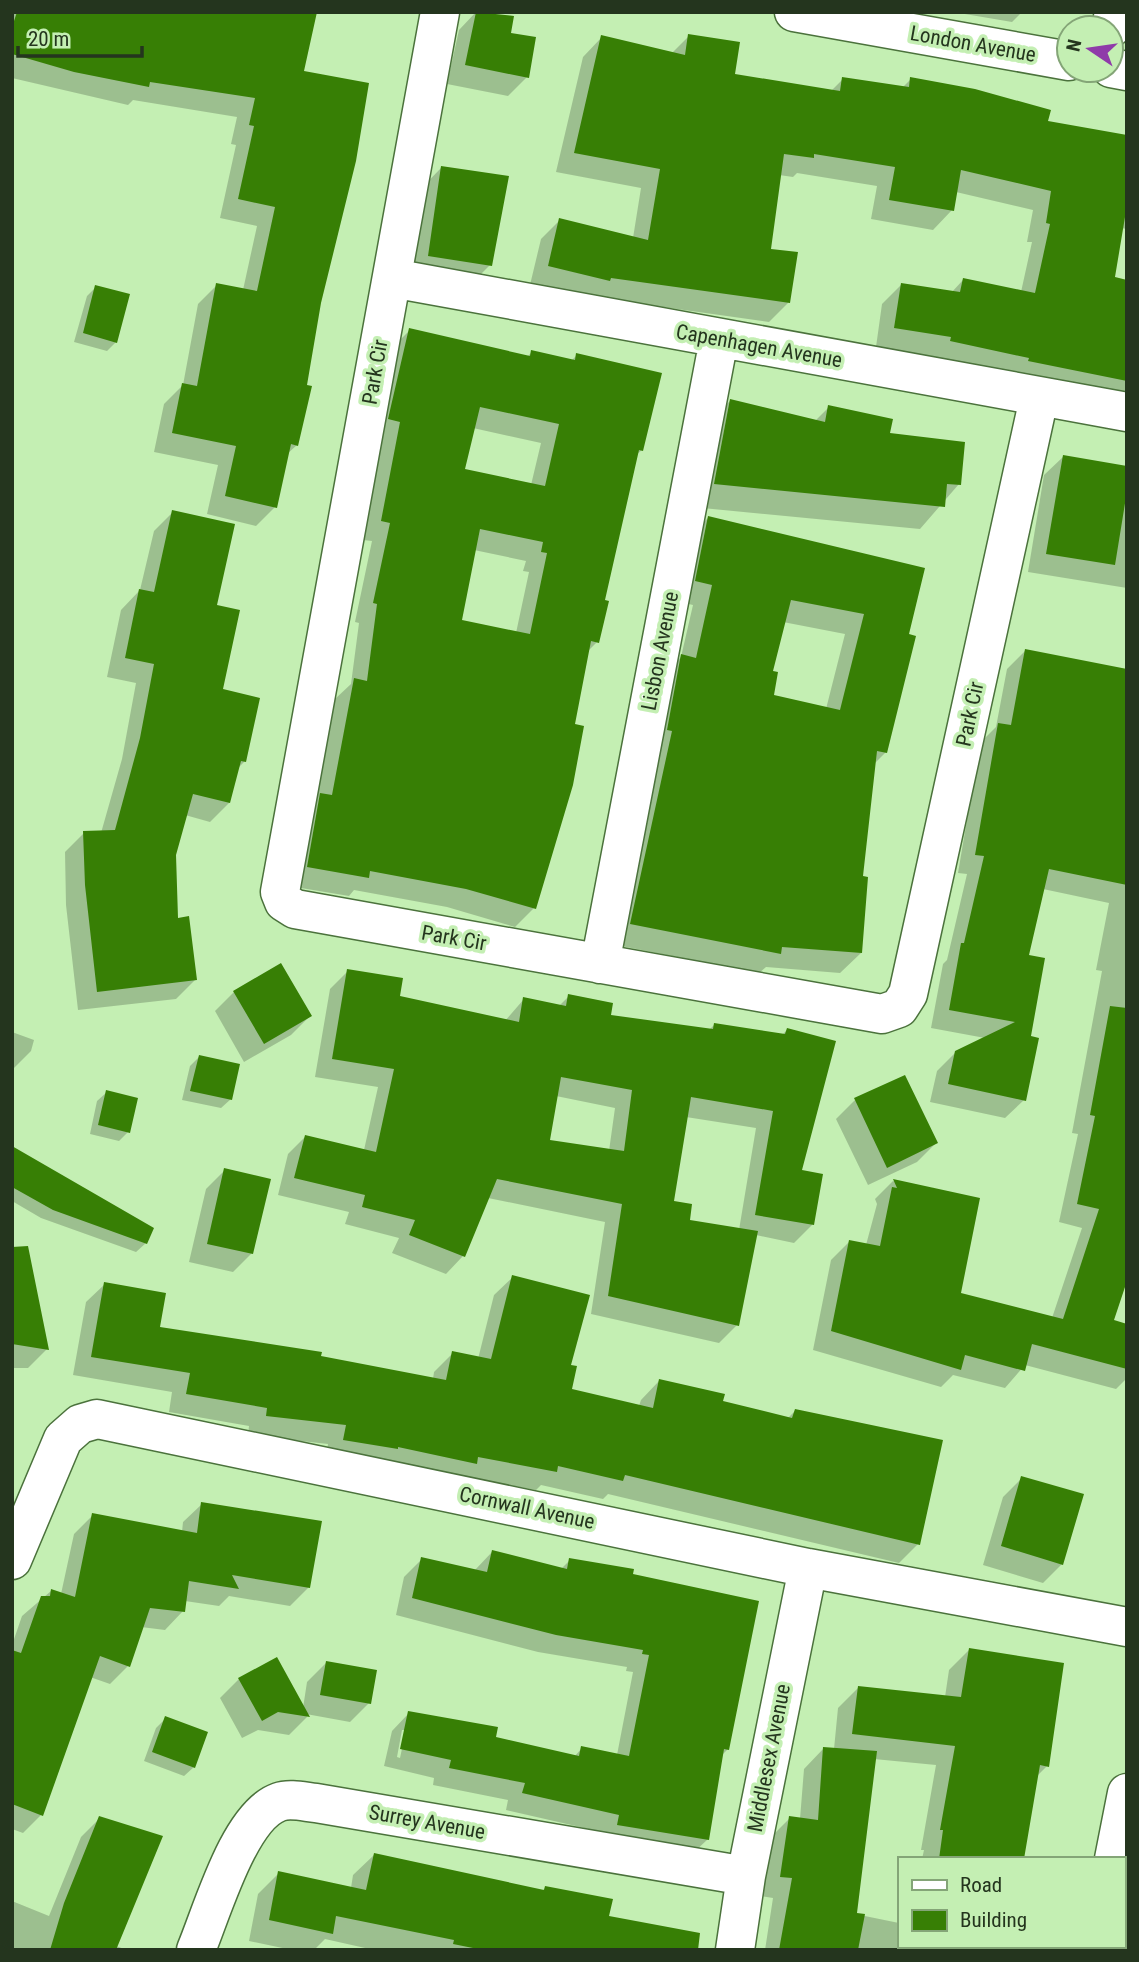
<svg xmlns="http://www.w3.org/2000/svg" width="1139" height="1962" viewBox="0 0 1139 1962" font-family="'Roboto Condensed',sans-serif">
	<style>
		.shadow { fill: #0003; fill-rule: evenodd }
		.building { fill: #377f05; fill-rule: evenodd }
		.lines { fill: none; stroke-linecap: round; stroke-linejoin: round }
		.minor-casing { stroke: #4b723c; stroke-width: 41 }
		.minor { stroke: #fff; stroke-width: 38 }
		.labels { text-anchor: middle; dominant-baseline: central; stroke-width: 7; stroke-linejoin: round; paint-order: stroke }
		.street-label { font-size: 21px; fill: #24351e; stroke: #c4efb3 }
	</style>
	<rect width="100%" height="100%" fill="#c4efb3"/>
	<path class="shadow" d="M12 12H315L302 72 319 303 297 445 287 454 275 507 256 526 207 514 218 465 154 452 164 404 183 385 198 304 217 285 243 290 257 226 220 218 236 145 231 144 237 117 133 100 128 105 12 78Z
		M476 12 512 17 508 34 527 77 508 96 447 84 459 30Z
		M953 12H1022L1012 22Z
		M689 36 733 76 831 91 843 79 903 87 911 79 1046 122 1127 137V229L1121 228 1113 278 1127 281V403L931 360 932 356 876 347 882 304 901 285 951 293 963 280 1021 292 1032 242H1027L1033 210 956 192 952 210 933 230 871 219 877 186 797 173 793 177 779 175 769 250 789 302 769 322 592 297 530 285 541 239 560 220 633 238 641 188 556 172 583 57 602 37 672 53Z
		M441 168 490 265 462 293 401 283 414 196Z
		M96 287 116 342 107 351 74 342 87 296Z
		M410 330 527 357 532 352 571 361 577 355 642 450 636 455 603 601 597 642 587 652 534 908 515 927 447 907 354 890 349 896 289 886 302 814 316 799 335 699 351 684 359 623 355 622 372 541 363 540 382 441 370 438 391 349ZM473 428 541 443 531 485 463 471ZM474 550 526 561 523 571 529 572 516 633 459 621Z
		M730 401 815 421 829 407 887 434 959 484 920 529 692 507 707 424Z
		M1063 457 1127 484V588L1028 572 1044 475Z
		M173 512 215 607 221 691 245 761 237 769 229 803 210 822 185 815 175 854 176 920 195 980 176 999 78 1010 66 905 65 852 84 833H101L122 759 136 683 107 677 121 610 140 590 154 531Z
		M708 518 907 635 886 752 874 764 861 878V953L840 973 766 967 759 973 611 944 662 676 681 657 693 605 676 601 688 538ZM783 622 845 634 826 709 772 696 771 672Z
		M1025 651 1127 671V1275L1111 1321 1127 1325V1378L1116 1389 1025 1365 1005 1388 953 1375 941 1387 813 1350 831 1260 849 1242 866 1245 877 1204 875 1199 893 1181 978 1199 959 1294 1052 1318 1082 1228 1059 1222 1078 1134 1072 1133 1102 971 1096 970 1109 903 1043 889 1027 957 1029 1037 1024 1100 1005 1118 930 1102 937 1071 956 1052 985 1038 931 1028 943 964 947 960 967 874 958 873 980 743 996 727 1007 669Z
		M280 965 310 1016 291 1035 244 1062 215 1011 234 992Z
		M348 971 398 997 505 1021 524 999 559 1006 569 996 609 1017 709 1030 715 1024 782 1035 787 1030 800 1171 812 1225 794 1243 756 1235 737 1325 719 1343 591 1314 605 1222 488 1198 463 1256 446 1274 392 1253 399 1238 345 1224 349 1212 278 1195 288 1154 306 1136 364 1150 378 1087 315 1077 330 989ZM556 1096 615 1108 609 1151 547 1142ZM686 1117 756 1128 739 1230 688 1221 672 1202Z
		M12 1032 34 1040 31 1051 12 1070Z
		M199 1057 231 1099 221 1108 182 1100 190 1066Z
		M107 1092 128 1132 119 1141 90 1134 97 1101Z
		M855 1100 936 1143 917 1162 868 1185 836 1119Z
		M12 1148 146 1243 136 1252 41 1218 12 1201Z
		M225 1170 252 1253 233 1272 189 1262 206 1189Z
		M513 1277 569 1366 570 1390 639 1406 641 1400 659 1381 721 1403 787 1419 795 1411 918 1544 899 1563 608 1494 603 1499 541 1485 536 1490 462 1476 456 1481 326 1458 328 1444 248 1435 249 1426 169 1412 172 1392 73 1375 86 1302 105 1284 158 1328 433 1379 434 1372 453 1353 478 1359 494 1295Z
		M12 1287 47 1349 28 1368H12Z
		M1022 1478 1062 1564 1043 1583 983 1565 1003 1497Z
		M202 1504 309 1587 290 1606 229 1596 219 1606 185 1601 183 1611 165 1630 141 1627 128 1666 110 1684 90 1677 41 1815 23 1833 12 1829V1645L22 1616 51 1591 61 1594 74 1534 93 1515 182 1532 183 1522Z
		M492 1552 561 1569 570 1560 631 1576 728 1749 721 1756 708 1839 690 1856 601 1842 602 1832 506 1810 508 1800 433 1785 434 1778 384 1766 392 1731 409 1713 494 1738 574 1757 582 1748 617 1755 633 1672 626 1671 627 1667 538 1652 396 1615 404 1577 422 1559 475 1570ZM402 1730H406L400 1758 397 1757Z
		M969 1650 1047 1766 1037 1776 1023 1859H922L924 1850H921L936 1765 874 1759 855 1914 899 1923V1946H999V1950H765L773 1898 761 1896 770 1838 790 1818 800 1819 804 1769 824 1748 834 1749 838 1708 858 1688 945 1697 949 1670Z
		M326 1663 369 1703 350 1722 306 1714 307 1717 289 1735 258 1730 242 1738 220 1698 239 1679 303 1708 307 1682Z
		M166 1718 194 1767 184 1776 144 1761 156 1728Z
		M100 1818 116 1946 127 1950H12V1901L49 1916 81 1837Z
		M374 1855 542 1891 545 1888 607 1917 690 1950H374L325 1939 314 1950H292L249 1941 258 1894 279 1873 351 1888 353 1875Z
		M1127 1920V1950H1109L1113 1946H1123Z"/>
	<path class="building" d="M17 12H317L304 71 369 83 356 161 321 303 307 385 312 386 298 446 291 444 277 508 225 496 236 446 172 433 182 383 197 386 216 283 257 291 275 207 238 199 254 126 249 125 255 98 150 82 149 87 74 72 12 54V27Z
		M476 12 514 16 511 33 536 37 529 78 465 65Z
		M688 34 740 42 735 74 840 91 842 77 909 87 910 77 975 89 1051 110 1048 121 1127 135V205L1115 277 1127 280V381L1028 361 1029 358 950 341 951 337 894 328 901 283 960 292 963 278 1035 293 1050 224 1046 223 1051 191 961 170 954 211 889 200 895 167 814 154V158L784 154 771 249 798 252 790 303 611 278 610 281 548 266 559 218 648 240 660 169 574 153 601 35 685 55Z
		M441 166 509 176 492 266 428 256Z
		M95 285 130 294 117 343 83 333Z
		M409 328 530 356 531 350 575 360 576 353 662 373 643 451 639 450 605 600 609 601 599 643 591 641 575 724 584 726 573 785 536 909 466 889 370 871 369 878 307 867 320 793 332 795 354 678 367 681 377 604 373 603 390 523 381 521 400 422 388 419ZM480 407 559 424 545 486 465 469ZM480 529 543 542 541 552 547 553 530 634 462 620Z
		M730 399 825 422 828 405 893 419 890 433 965 442 961 485 947 484 945 507 714 484Z
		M1063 455 1127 466V491L1115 565 1046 554Z
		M172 510 235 524 217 605 240 610 223 689 260 698 246 762 241 761 230 803 193 794 176 855 178 918 189 916 197 980 97 992 85 885 83 831 115 830 140 738 154 664 125 658 139 589 154 592Z
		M708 516 925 568 909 634 916 636 887 753 877 751 863 876 868 877 862 953 782 947 781 954 630 924 672 731 667 730 681 654 696 658 712 585 695 581ZM791 600 864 614 840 710 774 695 778 672 773 671Z
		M1025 649 1127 669V885L1049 869 1029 955 1045 958 1031 1036 1039 1038 1026 1101 948 1084 955 1051 1015 1022 949 1010 961 943H964L984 856 975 855 998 723 1011 725Z
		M281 963 312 1016 264 1044 233 991Z
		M347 969 403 978 400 996 519 1022 523 997 566 1006 568 994 613 1003 611 1015 713 1029 714 1023 785 1034 787 1028 836 1041 802 1170 823 1174 814 1225 755 1215 773 1111 691 1097 674 1201 692 1204 690 1220 758 1231 739 1326 608 1296 622 1204 497 1179 465 1257 409 1235 415 1220 362 1207 365 1195 294 1178 305 1135 376 1152 394 1069 332 1059ZM561 1077 632 1090 624 1151 550 1140Z
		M1110 1006 1127 1008V1281L1114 1320 1127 1324V1369L1032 1344 1025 1371 965 1355 961 1370 831 1331 849 1240 880 1246 892 1187 897 1188 893 1179 980 1198 961 1293 1063 1319 1099 1209 1077 1204 1095 1116 1090 1115Z
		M199 1055 240 1064 232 1100 190 1091Z
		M905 1075 938 1143 887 1168 854 1098Z
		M106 1090 138 1098 130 1133 98 1125Z
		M12 1146 154 1228 147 1244 53 1210 12 1187Z
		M224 1168 271 1179 253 1254 207 1244Z
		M28 1246 49 1350 12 1344V1247Z
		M512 1275 590 1295 571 1365 577 1366 572 1389 653 1408 659 1379 725 1394 723 1401 792 1418 795 1409 943 1440 920 1545 625 1475 623 1481 558 1466 557 1472 478 1457 477 1464 398 1447V1449L343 1440 346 1425 266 1416 267 1408 186 1394 190 1373 91 1357 104 1282 166 1293 160 1327 322 1352 321 1356 446 1380 452 1351 491 1359Z
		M1021 1476 1084 1494 1063 1565 1001 1546Z
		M201 1502 322 1521 310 1588 232 1575 239 1589 189 1581 185 1612 150 1608 130 1667 100 1656 43 1816 12 1804V1650L21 1653 41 1596H50L51 1589 75 1597 92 1513 197 1533Z
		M492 1550 567 1569 569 1558 634 1569 633 1574 759 1601 729 1750 724 1749 709 1840 617 1825 619 1815 522 1793 525 1783 449 1768 451 1760 400 1749 408 1711 498 1727 496 1737 579 1756 581 1746 629 1756 649 1655 642 1654 643 1650 556 1635 412 1598 421 1557 487 1572Z
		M969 1648 1064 1663 1049 1767 1040 1765 1024 1859H939L943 1830H940L955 1746 852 1734 858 1686 961 1697Z
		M277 1657 310 1717 278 1712 262 1721 238 1678Z
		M326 1661 377 1670 371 1704 320 1695Z
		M165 1716 208 1732 195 1768 152 1752Z
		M823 1747 877 1751 857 1913 865 1914 858 1950H779L792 1878 780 1877 789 1816 818 1820Z
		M99 1816 163 1836 116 1950H50L64 1903Z
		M374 1853 544 1890 545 1886 613 1899 609 1916 700 1933 698 1950H483L453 1944 454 1940 336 1916 333 1934 269 1920 278 1871 366 1890Z"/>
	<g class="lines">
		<defs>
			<path id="minor" d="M440 12 280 892 284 902 295 909 882 1014 899 1008 908 994 1039 398
				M794 12 1069 61
				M1111 28 1114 12
				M1111 68 1127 71
				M392 278 1127 412
				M600 964 719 339
				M12 1560 63 1439 80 1424 97 1419 808 1568 1127 1627
				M1114 1859 1127 1793
				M196 1950C212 1912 239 1816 279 1802 290 1798 305 1802 316 1803L746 1876
				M735 1950 746 1876 808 1568
				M1096 1950 1097 1946"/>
		</defs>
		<use href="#minor" class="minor-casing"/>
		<use href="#minor" class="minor"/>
	</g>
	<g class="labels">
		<g class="street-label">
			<text transform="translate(973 44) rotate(10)">London Avenue</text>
			<text transform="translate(759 346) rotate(10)">Capenhagen Avenue</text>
			<text transform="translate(375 372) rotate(-80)">Park Cir</text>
			<text transform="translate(660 651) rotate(-79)">Lisbon Avenue</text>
			<text transform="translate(970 714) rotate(-78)">Park Cir</text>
			<text transform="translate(454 938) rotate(10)">Park Cir</text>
			<text transform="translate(527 1508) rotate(12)">Cornwall Avenue</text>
			<text transform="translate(769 1758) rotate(-79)">Middlesex Avenue</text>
			<text transform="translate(427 1822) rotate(10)">Surrey Avenue</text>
		</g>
	</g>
	<rect width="1139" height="1962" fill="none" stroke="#24351e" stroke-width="28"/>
	<rect x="898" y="1857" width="228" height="91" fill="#c4efb3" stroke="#84a577" stroke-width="2"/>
	<rect x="912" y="1880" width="35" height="10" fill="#ffffff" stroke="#84a577" stroke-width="2"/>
	<text x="960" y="1892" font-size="21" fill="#24351e">Road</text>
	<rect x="912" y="1910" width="35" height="21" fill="#377f05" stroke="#84a577" stroke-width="2"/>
	<text x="960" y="1927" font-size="21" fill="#24351e">Building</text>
	<g transform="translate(1090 49) rotate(283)"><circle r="33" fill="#c4efb3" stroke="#84a577" stroke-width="2"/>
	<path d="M0-5L12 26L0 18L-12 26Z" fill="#8f3ba9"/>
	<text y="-10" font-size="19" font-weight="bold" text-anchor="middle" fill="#24351e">N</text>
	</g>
	<path d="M18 46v10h124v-10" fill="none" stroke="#24351e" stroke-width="3.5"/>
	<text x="28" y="46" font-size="21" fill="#24351e" stroke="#c4efb3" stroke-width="5" paint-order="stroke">20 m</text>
</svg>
